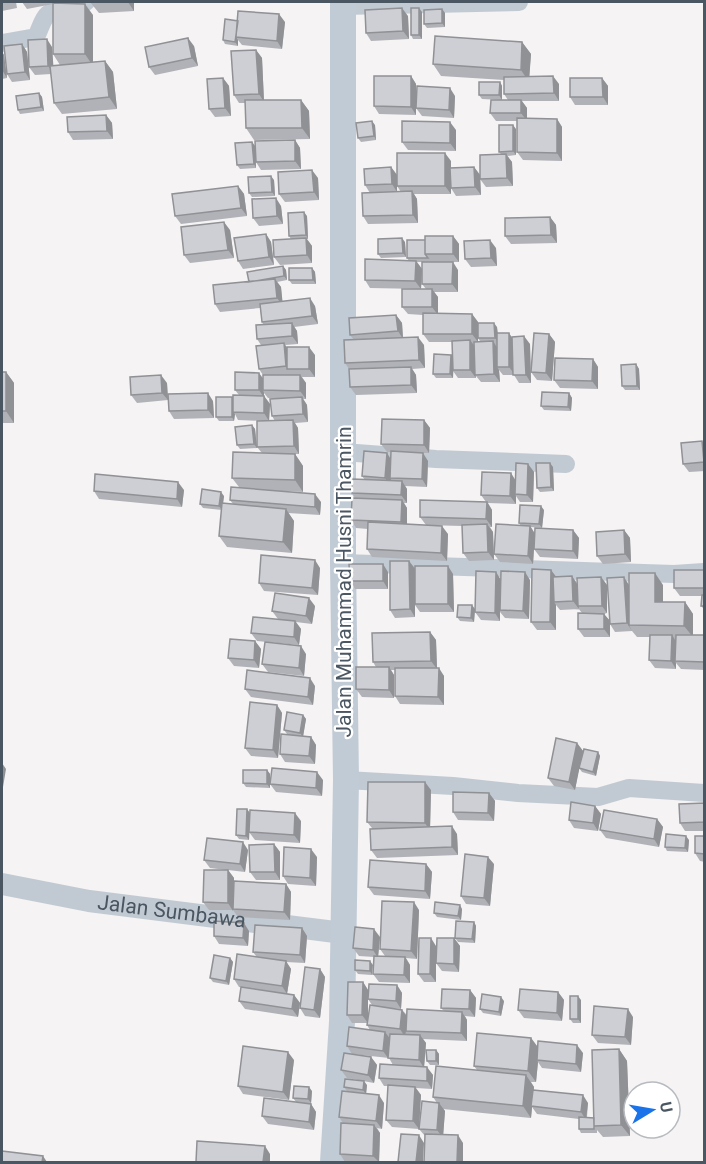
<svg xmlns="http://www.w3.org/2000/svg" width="706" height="1164" viewBox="0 0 706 1164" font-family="Roboto,sans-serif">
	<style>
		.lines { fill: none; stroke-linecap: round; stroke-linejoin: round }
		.minor { stroke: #c1cad2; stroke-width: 18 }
		.tertiary { stroke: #c1cad2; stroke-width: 22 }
		.secondary { stroke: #c1cbd6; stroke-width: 26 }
		.wall { fill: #b0b2b7; fill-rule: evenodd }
		.shaded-wall { fill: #909195 }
		.building { fill: #cdcfd5; stroke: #909195; stroke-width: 1.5 }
		.labels { text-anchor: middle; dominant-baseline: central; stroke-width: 4.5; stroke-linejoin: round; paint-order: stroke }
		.street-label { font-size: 21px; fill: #4a5661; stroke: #fff }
	</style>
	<rect width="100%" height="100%" fill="#f5f3f3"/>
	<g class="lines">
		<path class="minor" d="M343 6 519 2
			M2 43 36 37C40 30 42 19 48 14 58 6 75 9 86 2
			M343 452 436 459 566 464
			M343 563 674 574 704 572
			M346 780 453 786 518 793 598 797 629 788 704 793"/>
		<path class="tertiary" id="s1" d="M2 884 89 901 343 933"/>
		<path class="secondary" d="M333 1162 342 1022 346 780 343 563V2"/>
	</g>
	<path class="wall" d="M2 2H16L17 8 2 11Z
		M22 2H71L59 3 93 15V62L105 61 113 72 117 109 62 114 54 103 51 74 35 75 29 67 52 47 53 66 60 65 53 54V4L27 9Z
		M90 2H134V11L99 13Z
		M442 9 445 13V27L427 28 424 24Z
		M422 12V39H413L411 35Z
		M408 16 409 39 371 41 366 33Z
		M238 21 285 22 282 49 242 45 238 40V46L225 44 223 40Z
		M522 42 531 54 529 77 559 84V101H522L527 108V119H557L562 127V161L523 160 517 152V121H496L490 113 508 100 504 94V80L441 76 433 64Z
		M22 44 27 52 30 80 12 82 7 74Z
		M194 46 198 66 155 75 149 67Z
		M256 50 262 58 264 100H301L309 111 310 139 254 140 246 128 245 103H239L234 95Z
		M2 52 4 55 7 78 2 79Z
		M411 76 416 84V106L455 96 454 118 422 116 416 108V115L379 114 374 106Z
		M223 78 229 86 231 116 215 117 209 109Z
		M602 78 608 86V105H575L570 97Z
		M500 82 502 86V100L482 99 479 95Z
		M39 93 42 97 44 111 20 114 18 110Z
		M106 115 112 123 113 139 73 140 68 132Z
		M375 125 376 140 361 142 358 138Z
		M516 129V155L507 156 512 162 513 186 486 187 480 179 501 154 499 152Z
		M456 130V151L408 150 402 142Z
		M295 140 300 148 301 169 261 170 256 162V168L240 169 237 165 252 142 255 146Z
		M451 161V168L474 167 480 175 481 195 456 196 451 188V183V194H414L417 199 418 223 368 224 363 216 401 192 397 186V192L370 193 365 185 391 167 397 175Z
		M318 178 319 200 285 202 279 194Z
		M274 180 275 196 252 197 249 193Z
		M238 186 244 194 247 216 181 224 175 216Z
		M281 206 283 224 259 226 253 218Z
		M307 216 308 239H307L312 246V263L280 265 274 257 291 239 289 236Z
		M550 217 556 225 557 243 511 244 505 236Z
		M230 230 234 258 190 263 184 255Z
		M266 234 271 242 274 265 243 269 238 261Z
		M453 236 459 244V262H425L458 270V292H434L438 297V314H472L478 322V341H480L478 338 497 327 498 333H509L512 338 530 344 531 383H519L514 375H503L499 370 500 382H481L476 376V378H458L453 371V378H436L433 374 453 357 452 342H429L423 334V315L408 314 402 307 426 289 422 284V262H417L422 269 421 289 370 288 365 280 409 261 407 258 425 240Z
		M405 242 406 257 381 258 378 254Z
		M496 248 497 266 471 267 465 259Z
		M283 266 286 270 287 280 277 282 281 287 282 301 315 306 318 324 294 327 297 331 298 344 285 345 287 348 315 355V377H302L306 383V399H303L307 405 308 422 295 423 298 428 299 454H292H295L303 466V492L284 491 321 502 320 515 288 513 294 521 292 553 227 547 219 536 222 510 203 508 200 504 224 496 223 504H233L230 500 239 487 232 478 262 453 257 447 264 421 238 420 235 414 234 421H219L216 417 239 395 235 390 263 379V375L259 369 261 345 257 339 263 324 262 322 260 308 220 312 215 304 249 282ZM264 393 268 398 279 399 272 416 275 421H269L270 404 264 396Z
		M312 268 315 272 316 284H292L289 280Z
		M396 315 402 323 403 338 424 345 425 368 412 369 416 375 417 393 356 395 350 387 349 369 345 363 354 340 350 335Z
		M549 334 555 342 552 381 537 380 531 372Z
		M593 359 598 367V389L560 388 554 380Z
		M636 364 639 369 640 390H625L622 386Z
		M2 372H6L14 383V423H2Z
		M167 383 168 400 137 403 131 395Z
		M569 393 572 398 571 411 544 410 541 406Z
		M213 401 214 418 174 419 169 411Z
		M424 420 430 428 429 453H419L428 461 427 487 405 486 407 489V503H404L407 508V524L448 534 447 561 372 557 367 549 368 529 356 528 351 520 355 498 352 493 365 480 362 476 391 459V452H387L381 444Z
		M252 425 255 429 257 448 240 449 237 445Z
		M702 441 705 445V471L689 472 683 464Z
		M528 464 534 472 533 502H520L516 496V504L488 503 492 510V527H490L493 532 494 560 469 561 463 553 462 526 426 525 420 517 486 502 481 495 515 480Z
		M553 467 554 491 540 492 537 488Z
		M184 490 182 507 99 499 94 491Z
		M544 510 542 528 531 527 535 534 573 530 579 538 578 559 540 557 534 549V547L533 564 500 562 494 554 521 526 519 523Z
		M624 530 630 538 631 562 603 564 597 556Z
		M409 561 415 568 453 574 454 612H420L415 605V617L395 618 390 610Z
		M320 568 318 595 264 591 259 583Z
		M551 570 556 577 572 576 577 583 601 577 607 585V613L604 614 610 621V637H584L578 629 582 613 578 608 579 609 560 610 556 605V630H537L531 622Z
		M705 570V610L701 606 702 596H680L674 588Z
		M388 572V589H355L350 581Z
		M501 579 530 580 529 619 505 618 500 612V621L481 620 475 612Z
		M629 584 663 585V602H685L693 614V635H705V670L681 669 676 663V669L655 668 649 660 650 637H637L632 631 615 632 610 624Z
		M315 606 312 624 296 622 301 629 299 645 257 641 251 633 278 619 272 611Z
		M475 609 474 622 460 621 457 617Z
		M430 632 436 640 437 668 444 676V705L400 704 395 696V670H391L394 675V698L362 697 356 689 376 667 373 662Z
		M255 641 261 649 259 668 234 666 228 658Z
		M306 654 304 676 268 672 262 664Z
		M315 686 313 705 251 697 245 689Z
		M277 705 282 713 278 758 251 756 245 748Z
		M303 715 306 719 303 736 311 737 316 745 315 764 285 762 280 754 287 734 284 730Z
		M577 743 583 751 598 752 600 756 596 776 582 772 579 768 575 790 554 786 548 778Z
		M267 770 270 774V788L246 787 243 783Z
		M323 780 322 796 276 792 270 784Z
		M431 790 430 827 457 834 458 855 377 858 371 850 372 828 367 822Z
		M489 793 495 801 494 821 458 820 453 812Z
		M705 803V831H685L680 823Z
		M595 806 601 814 598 831 574 828 569 820Z
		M250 813 249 840 239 839 236 835Z
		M657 819 663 827 659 847 606 838 600 830Z
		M301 821 300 843 255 840 249 832Z
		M705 836V862L700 861 695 853Z
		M689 840 688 852 667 851 665 847Z
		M274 844 280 852V880H256L250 872Z
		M248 850 245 872 228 870 234 878V892L286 884 291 892 290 920 238 917 233 910H209L203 902 226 870 210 868 204 860Z
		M317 857 316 886 288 884 283 876Z
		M426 864 432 872 430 899 374 895 368 887Z
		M494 864 490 906 466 904 461 896Z
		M462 909 461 920 437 917 434 913Z
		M419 910 417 959 406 958 410 965V983L379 982 373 974 374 957 359 956 353 948 380 937 378 956H385L380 949Z
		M474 922 476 926 475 943 458 942 455 938Z
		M302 928 307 936 305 963 286 962 291 969 287 994 294 995 300 1003 298 1017 245 1009 239 1001 257 990 239 987 234 979 256 956 253 952Z
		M249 931 248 946 219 944 214 936Z
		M454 938 460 946 459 972 442 971 436 963Z
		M436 946V982H424L418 974Z
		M230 958 233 962 229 985 213 982 210 978Z
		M370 961 372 975 358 974 355 970Z
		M320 969 325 977 320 1018 305 1016 300 1008Z
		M363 982 368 990 397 985 402 993 401 1009 391 1008 402 1010 407 1015 444 1011 441 1008 470 990 476 998 475 1017 465 1016 467 1020V1041L423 1039 426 1043 424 1067 433 1075 432 1089 416 1088 421 1095 419 1129 392 1127 386 1120 388 1086H384L379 1078 393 1065 389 1058 352 1054 347 1046 370 1030 367 1025V1023H352L347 1015ZM368 999 372 1005 368 1021Z
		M558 992 564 1000 562 1021 524 1018 518 1010Z
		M581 1000V1023H573L570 1019Z
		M504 1001 501 1016 483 1013 480 1009Z
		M633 1017 631 1045 598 1043 592 1035Z
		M531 1038 538 1047 583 1053 581 1072 542 1068 538 1062 536 1082H531L534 1087V1090L588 1103 587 1117 594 1118 619 1049 627 1061 630 1136 603 1137 597 1130V1133H581L579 1129V1119L537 1114 532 1107 531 1118 443 1109 445 1111 443 1135 463 1143V1162H424L425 1136 419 1129 437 1103 433 1097 477 1070 474 1066Z
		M436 1050 439 1054V1065H430L427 1061Z
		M371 1057 377 1065 374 1083 347 1078 341 1070Z
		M294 1060 289 1100 243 1094 238 1086Z
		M367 1085 366 1094 384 1103 382 1129 377 1128 380 1133 379 1162H345L340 1154 343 1123 339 1117 347 1091 344 1087Z
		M312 1091 311 1104 316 1112 314 1130 268 1124 262 1116 296 1102 293 1098Z"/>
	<path class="shaded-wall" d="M128 2H134V11Z
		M85 4 93 15V66L85 54Z
		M402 8 408 16 409 39 403 31Z
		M419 8 422 12V39L419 35Z
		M442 9 445 13V27L442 23Z
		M279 14 285 22 282 49 277 41Z
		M238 21 236 37 238 40V46L235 42Z
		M188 38 194 46 198 66 192 58Z
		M47 39 52 47 54 74 48 66Z
		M522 42 531 54 529 82 521 70Z
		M22 44 27 52 30 80 25 72Z
		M256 50 262 58 264 102 259 94Z
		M2 52 4 55 7 78 2 70Z
		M105 61 113 72 117 109 109 97Z
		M411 76 416 84V115L411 107Z
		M553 76 559 84V101L554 93Z
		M223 78 229 86 231 116 225 108Z
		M602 78 608 86V105L603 97Z
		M500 82 502 86V100L499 95Z
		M450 88 455 96 454 118 449 110Z
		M39 93 42 97 44 111 41 107Z
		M301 100 309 111 310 139 302 128Z
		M521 100 527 108V121L521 113Z
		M106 115 112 123 113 139 107 131Z
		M557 119 562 127V161L557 153Z
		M372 121 375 125 376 140 374 136Z
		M450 122 456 130V151L450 143Z
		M513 125 516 129V155L513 151Z
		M295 140 300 148 301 169 295 161Z
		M252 142 255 146 256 168 254 164Z
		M445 153 451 161V194L445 186Z
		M506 154 512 162 513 186 507 178Z
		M391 167 397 175V192L392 184Z
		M474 167 480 175 481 195 475 187Z
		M312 170 318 178 319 200 314 192Z
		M271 176 274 180 275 196 272 192Z
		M238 186 244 194 247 216 241 208Z
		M412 191 417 199 418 223 413 215Z
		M276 198 281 206 283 224 277 216Z
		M304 212 307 216 308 239 306 235Z
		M550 217 556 225 557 243 551 235Z
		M224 222 230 230 234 258 228 250Z
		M266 234 271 242 274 265 269 257Z
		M453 236 459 244V262L453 254Z
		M306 238 312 246V263L307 255Z
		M402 238 405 242 406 257 403 253Z
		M490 240 496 248 497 266 491 258Z
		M416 261 422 269 421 289 415 281Z
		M453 262 458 270V292L452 284Z
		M283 266 286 270 287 280 284 276Z
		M312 268 315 272 316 284 313 280Z
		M275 279 281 287 283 306 277 298Z
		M432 289 438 297V315L432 307Z
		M310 298 315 306 318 324 312 316Z
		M472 314 478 322V342L472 334Z
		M396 315 402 323 403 339 398 331Z
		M292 323 297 331 298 344 292 336Z
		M494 323 497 327 498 342 495 338Z
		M509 333 514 341 515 375 509 367Z
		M549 334 555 342 552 381 546 373Z
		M524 336 530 344 531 383 526 375Z
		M418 337 424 345 425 368 419 360Z
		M470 340 476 348 475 375 476 378 470 370Z
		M493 341 498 349 497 367 499 370 500 382 494 374Z
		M284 343 289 351 288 369 286 366Z
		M309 347 315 355V377L309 369Z
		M451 355 454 359 453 378 450 374Z
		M593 359 598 367V389L592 381Z
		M636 364 639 369 640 390 637 386Z
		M411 367 416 375 417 393 411 385Z
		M6 372 14 383V423L6 411Z
		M259 373 265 381 263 390 264 393V396L270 404 269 421 264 413V398L259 390Z
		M161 375 167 383 168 400 162 393Z
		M300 375 306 383V399L300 391Z
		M208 393 213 401 214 418 208 410Z
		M569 393 572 398 571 411 568 407Z
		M232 397 235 401 233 412 235 414 234 421 232 417Z
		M302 397 307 405 308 422 303 414Z
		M293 420 298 428 299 454 294 446Z
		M424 420 430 428 429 453 424 445Z
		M252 425 255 429 257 448 254 444Z
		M702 441 705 445V463L704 462Z
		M387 453 392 461 390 478 391 479 390 486 385 478Z
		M423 453 428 461 427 487 422 479Z
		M295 454 303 466V492L295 480Z
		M550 463 553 467 554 491 551 487Z
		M528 464 534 472 533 502 527 495Z
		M511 473 516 481 515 494 516 496V504L510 496Z
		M402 481 407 489V503L401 495Z
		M178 482 184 490 182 507 177 499Z
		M221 492 224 496 222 510 219 506Z
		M315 494 321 502 320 515 315 507Z
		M402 500 407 508V530L401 522Z
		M487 502 492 510V527L486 519Z
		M541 506 544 510 542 528 539 524Z
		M286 509 294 521 292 553 283 542Z
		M487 524 493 532 494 560 488 552Z
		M442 526 448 534 447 561 441 553Z
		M530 526 535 534 533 564 528 556Z
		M573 530 579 538 578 559 573 551Z
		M624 530 630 538 631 562 625 554Z
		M315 560 320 568 318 595 312 588Z
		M409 561 415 569V617L410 609Z
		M383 564 388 572V589L383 581Z
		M448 566 453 574 454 612 448 604Z
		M551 570 557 578 554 602 556 605V630L550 622Z
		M496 572 501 580 500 610V621L495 613Z
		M525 572 530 580 529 619 523 611Z
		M655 573 663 585V614L655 602Z
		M572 576 577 584 579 609 573 601Z
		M601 577 607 585V613L602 606Z
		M624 577 629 585V625L632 631 627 623Z
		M309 598 315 606 312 624 306 616Z
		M685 602 693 614V637L684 626Z
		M472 605 475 609 474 622 471 618Z
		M604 614 610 621V637L604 629Z
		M295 621 301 629 299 645 294 637Z
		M430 632 436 640 437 669 431 661Z
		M672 635 677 643 675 661 676 663V669L671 661Z
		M255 641 261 649 259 668 254 660Z
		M301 646 306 654 304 676 299 668Z
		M389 667 394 675V698L389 690Z
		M439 668 444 676V705L438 697Z
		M310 678 315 686 313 705 308 697Z
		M277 705 282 713 278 758 273 750Z
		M303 715 306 719 303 737 300 733Z
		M311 737 316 745 315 764 309 756Z
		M577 743 583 751 575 790 569 782Z
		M598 752 600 756 596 776 593 772Z
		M2 763 6 769 2 793Z
		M267 770 270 774V788L267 784Z
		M317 772 323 780 322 796 316 788Z
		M425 782 431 790 430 831 425 823Z
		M489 793 495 801 494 821 488 813Z
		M595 806 601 814 598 831 593 823Z
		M247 809 250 813 249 840 246 836Z
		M295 813 301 821 300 843 294 835Z
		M657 819 663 827 659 847 654 839Z
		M452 826 457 834 458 855 452 847Z
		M686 836 689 840 688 852 685 848Z
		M243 842 248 850 245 872 240 864Z
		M274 844 280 852V880L275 872Z
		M311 849 317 857 316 886 310 878Z
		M488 857 494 864 490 906 484 898Z
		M426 864 432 872 430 899 425 891Z
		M228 870 234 878 233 911 228 903Z
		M286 884 291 892 290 920 284 912Z
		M414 902 419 910 417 959 411 951Z
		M460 905 462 909 461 920 458 916Z
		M474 922 476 926 475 943 472 939Z
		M244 923 249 931 248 946 243 938Z
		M302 928 307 936 305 963 300 955Z
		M374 929 380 937 378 958 373 950Z
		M431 938 436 946V982L430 974Z
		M454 938 460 946 459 972 454 964Z
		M405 957 410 965V983L404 975Z
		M230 958 233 962 229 985 226 981Z
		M286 961 291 969 287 994 282 986Z
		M370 961 373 965 372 975 370 971Z
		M320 969 325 977 320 1018 314 1010Z
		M363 982 368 990V1023L362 1015Z
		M397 985 402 993 401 1009 396 1001Z
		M470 990 476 998 475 1017 469 1009Z
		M558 992 564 1000 562 1021 557 1013Z
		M294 995 300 1003 298 1017 292 1009Z
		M578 996 581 1000V1023L578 1019Z
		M501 997 504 1001 501 1016 499 1012Z
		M628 1009 633 1017 631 1045 625 1037Z
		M402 1010 408 1018 405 1037 400 1029Z
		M462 1012 467 1020V1041L461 1033Z
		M385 1032 391 1040 388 1058 383 1051Z
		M420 1035 426 1043 424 1068 419 1060Z
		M531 1038 539 1049 537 1060 538 1062 536 1082 528 1071Z
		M577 1045 583 1053 581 1072 576 1064Z
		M619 1049 627 1061 630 1136 621 1125Z
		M436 1050 439 1054V1065L436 1061Z
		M288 1052 294 1060 289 1100 283 1092Z
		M371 1057 377 1065 374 1083 368 1075Z
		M427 1067 433 1075 432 1089 427 1081Z
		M526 1075 534 1087 531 1118 523 1106Z
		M364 1081 367 1085 366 1094 363 1090Z
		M309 1087 312 1091 311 1103 308 1099Z
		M415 1087 421 1095 419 1129 413 1121Z
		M379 1095 384 1103 382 1129 376 1121Z
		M583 1095 588 1103 586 1120 581 1112Z
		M439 1103 445 1111 443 1138 437 1130Z
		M311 1104 316 1112 314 1130 309 1122Z
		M374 1125 380 1133 379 1162 373 1156Z
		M419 1135 424 1143 423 1162H416Z
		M458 1135 463 1143V1162H457Z
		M265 1146 270 1154V1162H263Z
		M43 1156 47 1162H42Z"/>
	<path class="building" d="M53 3 85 4V54H53Z
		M402 8 403 31 366 33 365 10Z
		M411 8H419V35H411Z
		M442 9V23L424 24V10Z
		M238 11 279 14 277 41 236 37Z
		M225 19 238 21 235 42 223 40Z
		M435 36 522 42 521 70 433 64Z
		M188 38 192 58 149 67 145 47Z
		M47 39 48 66 29 67 28 40Z
		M22 44 25 72 7 74 4 46Z
		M256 50 259 94 234 95 231 51Z
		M105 61 109 97 54 103 50 66Z
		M374 76H411V107L374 106Z
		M553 76 554 93 504 94V77Z
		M223 78 225 108 209 109 207 79Z
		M570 78H602L603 97H570Z
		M479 82H500L499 95H479Z
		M417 86 450 88 449 110 416 108Z
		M39 93 41 107 18 110 16 96Z
		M245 100H301L302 128H246Z
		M491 100H521V113H490Z
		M106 115 107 131 68 132 67 117Z
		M517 118 557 119V153L517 152Z
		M372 121 374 136 358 138 356 123Z
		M402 121 450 122V143L402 142Z
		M499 125H513V151L499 152Z
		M295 140V161L256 162 255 141Z
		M252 142 254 164 237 165 235 143Z
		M397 153H445V186H397Z
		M506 154 507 178 480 179V155Z
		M391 167 392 184 365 185 364 169Z
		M474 167 475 187 451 188 450 168Z
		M312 170 314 192 279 194 278 172Z
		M271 176 272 192 249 193 248 177Z
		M238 186 241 208 175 216 172 194Z
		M412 191 413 215 363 216 362 193Z
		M276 198 277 216 253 218 252 199Z
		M304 212 306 235 289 236 288 213Z
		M550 217 551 235 505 236V218Z
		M224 222 228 250 184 255 181 227Z
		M266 234 269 257 238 261 234 238Z
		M425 236H453V254H425Z
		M306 238 307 255 274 257 273 240Z
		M402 238 403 253 378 254V239Z
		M407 240H425V254L428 258H407Z
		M490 240 491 258 465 259 464 241Z
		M365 259 416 261 415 281 365 280Z
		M422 262H453L452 284H422Z
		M283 266 284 276 249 282 247 272Z
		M289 268H312L313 280H289Z
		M275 279 277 298 215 304 213 285Z
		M402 289H432V307H402Z
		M310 298 312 316 262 322 260 304Z
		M423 313 472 314V334H423Z
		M396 315 398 331 350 335 349 318Z
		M292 323V336L257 339 256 325Z
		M478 323H494L495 338H478Z
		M497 333H509V367H497Z
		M534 333 549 334 546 373 531 372Z
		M524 336 526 375H513L512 337Z
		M418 337 419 360 345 363 344 340Z
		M470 340V370H453L452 341Z
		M493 341 494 374 475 375 474 342Z
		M284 343 286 366 259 369 256 346Z
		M287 347H309V369H287Z
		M434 354 451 355 450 374H433Z
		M555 358 593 359 592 381 554 380Z
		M636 364 637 386H622L621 365Z
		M411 367V385L350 387 349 369Z
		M2 372H6V411H2Z
		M235 372 259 373V390H235Z
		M161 375 162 393 131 395 130 377Z
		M263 375H300V391L263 390Z
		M542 392 569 393 568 407 541 406Z
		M208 393V410L169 411 168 394Z
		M233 395 264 396V413L233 412Z
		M216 397H232V417H216Z
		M302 397 303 414 272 416 270 399Z
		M382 419 424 420V445L381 444Z
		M293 420 294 446 257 447V421Z
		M252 425 254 444 237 445 235 427Z
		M702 441 704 462 683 464 681 443Z
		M364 451 387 453 385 478 362 476Z
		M391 451 423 453 422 479 390 478Z
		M233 452 295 454V480L232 478Z
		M516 463 528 464 527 495 515 494Z
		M536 463H550L551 487 537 488Z
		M482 472 511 473 510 496 481 495Z
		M95 474 178 482 177 499 94 491Z
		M352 479 402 481 401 495 352 493Z
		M231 487 315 494V507L230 500Z
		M202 489 221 492 219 506 200 504Z
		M352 498 402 500 401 522 351 520Z
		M420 500 487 502 486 519 420 517Z
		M222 503 286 509 283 542 219 536Z
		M520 505 541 506 539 524 519 523Z
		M368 522 442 526 441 553 367 549Z
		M487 524 488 552 463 553 462 525Z
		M496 524 530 526 528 556 494 554Z
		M535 528 573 530V551L534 549Z
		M624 530 625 554 597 556 596 532Z
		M261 555 315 560 312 588 259 583Z
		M390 561H409L410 609 390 610Z
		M349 564H383V581H350Z
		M415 566H448V604H415Z
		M532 569 551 570 550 622H531Z
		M674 570H705V588H674Z
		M476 571 496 572 495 613 475 612Z
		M501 571 525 572 523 611 500 610Z
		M629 573H655V602H685L684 626 629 625Z
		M572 576 573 601 554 602 553 577Z
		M601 577 602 606H578L577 578Z
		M624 577 627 623 610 624 607 578Z
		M275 593 309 598 306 616 272 611Z
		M702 595H705V606H701Z
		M458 605H472L471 618 457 617Z
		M578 613 604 614V629H578Z
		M253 617 295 621 294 637 251 633Z
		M430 632 431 661 373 662 372 633Z
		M650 635H672L671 661 649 660Z
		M676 635H705V662L675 661Z
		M230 639 255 641 254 660 228 658Z
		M265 642 301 646 299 668 262 664Z
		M356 667H389V690L356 689Z
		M395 668H439L438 697 395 696Z
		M247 670 310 678 308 697 245 689Z
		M250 702 277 705 273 750 245 748Z
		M287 712 303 715 300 733 284 730Z
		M281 734 311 737 309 756 280 754Z
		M556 738 577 743 569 782 548 778Z
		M584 749 598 752 593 772 579 768Z
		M272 768 317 772 316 788 270 784Z
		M243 770H267V784L243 783Z
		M368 782H425V823L367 822Z
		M453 792 489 793 488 813 453 812Z
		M571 802 595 806 593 823 569 820Z
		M705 803V822L680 823 679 804Z
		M237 809H247L246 836 236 835Z
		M250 810 295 813 294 835 249 832Z
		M604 810 657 819 654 839 600 830Z
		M452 826V847L371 850 370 829Z
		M666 834 686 836 685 848 665 847Z
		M695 836H705V854L695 853Z
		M207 838 243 842 240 864 204 860Z
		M274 844 275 872H250L249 845Z
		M284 847 311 849 310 878 283 876Z
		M465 854 488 857 484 898 461 896Z
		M370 860 426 864 425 891 368 887Z
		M204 870H228V903L203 902Z
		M234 881 286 884 284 912 233 909Z
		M382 901 414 902 411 951 380 949Z
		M435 902 460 905 458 916 434 913Z
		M214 921 244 923 243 938 214 936Z
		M456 921 474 922 472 939 455 938Z
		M255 925 302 928 300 955 253 952Z
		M355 927 374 929 373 950 353 948Z
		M419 938H431L430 974H418Z
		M437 938H454V964L436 963Z
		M237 954 286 961 282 986 234 979Z
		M214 955 230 958 226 981 210 978Z
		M374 956 405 957 404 975 373 974Z
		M355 960 370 961V971L355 970Z
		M305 967 320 969 314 1010 300 1008Z
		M348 982H363L362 1015H347Z
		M369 984 397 985 396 1001 368 999Z
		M241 987 294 995 292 1009 239 1001Z
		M442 989 470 990 469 1009 441 1008Z
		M520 989 558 992 557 1013 518 1010Z
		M482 994 501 997 499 1012 480 1009Z
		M570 996H578V1019H570Z
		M370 1005 402 1010 400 1029 367 1025Z
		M594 1006 628 1009 625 1037 592 1035Z
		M407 1009 462 1012 461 1033 406 1031Z
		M349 1027 385 1032 383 1051 347 1046Z
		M477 1033 531 1038 528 1071 474 1066Z
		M390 1034 420 1035 419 1060 388 1058Z
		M538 1041 577 1045 576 1064 537 1060Z
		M243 1046 288 1052 283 1092 238 1086Z
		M619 1049 621 1125 594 1126 592 1050Z
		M426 1050H436V1061H427Z
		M344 1053 371 1057 368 1075 341 1070Z
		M380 1064 427 1067V1081L379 1078Z
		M436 1066 526 1075 523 1106 433 1097Z
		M345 1079 364 1081 363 1090 344 1087Z
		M388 1085 415 1087 413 1121 386 1120Z
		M294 1086 309 1087 308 1099 293 1098Z
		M533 1090 583 1095 581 1112 531 1106Z
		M342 1091 379 1095 376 1121 339 1117Z
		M264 1098 311 1104 309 1122 262 1116Z
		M422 1101 439 1103 437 1130 419 1129Z
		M579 1117 594 1118V1129H579Z
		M341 1123 374 1125 373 1156 340 1154Z
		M401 1134 419 1135 416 1162H398Z
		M425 1134 458 1135 457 1162H424Z
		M197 1141 265 1146 263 1162H196Z
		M2 1151 43 1156 42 1162H2Z"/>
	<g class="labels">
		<g class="street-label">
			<text transform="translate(344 582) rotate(-90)">Jalan Muhammad Husni Thamrin</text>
			<text stroke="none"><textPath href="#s1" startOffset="172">Jalan Sumbawa</textPath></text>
		</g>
	</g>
	<rect width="706" height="1164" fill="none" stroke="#4a5661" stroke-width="6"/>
	<g transform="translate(652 1110) rotate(79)"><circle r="28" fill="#ffffff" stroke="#b7bbc0" stroke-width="1.5"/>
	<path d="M0-4.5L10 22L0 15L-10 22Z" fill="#1a73e8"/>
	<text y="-9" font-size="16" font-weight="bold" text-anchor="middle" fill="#4a5661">U</text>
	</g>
</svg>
